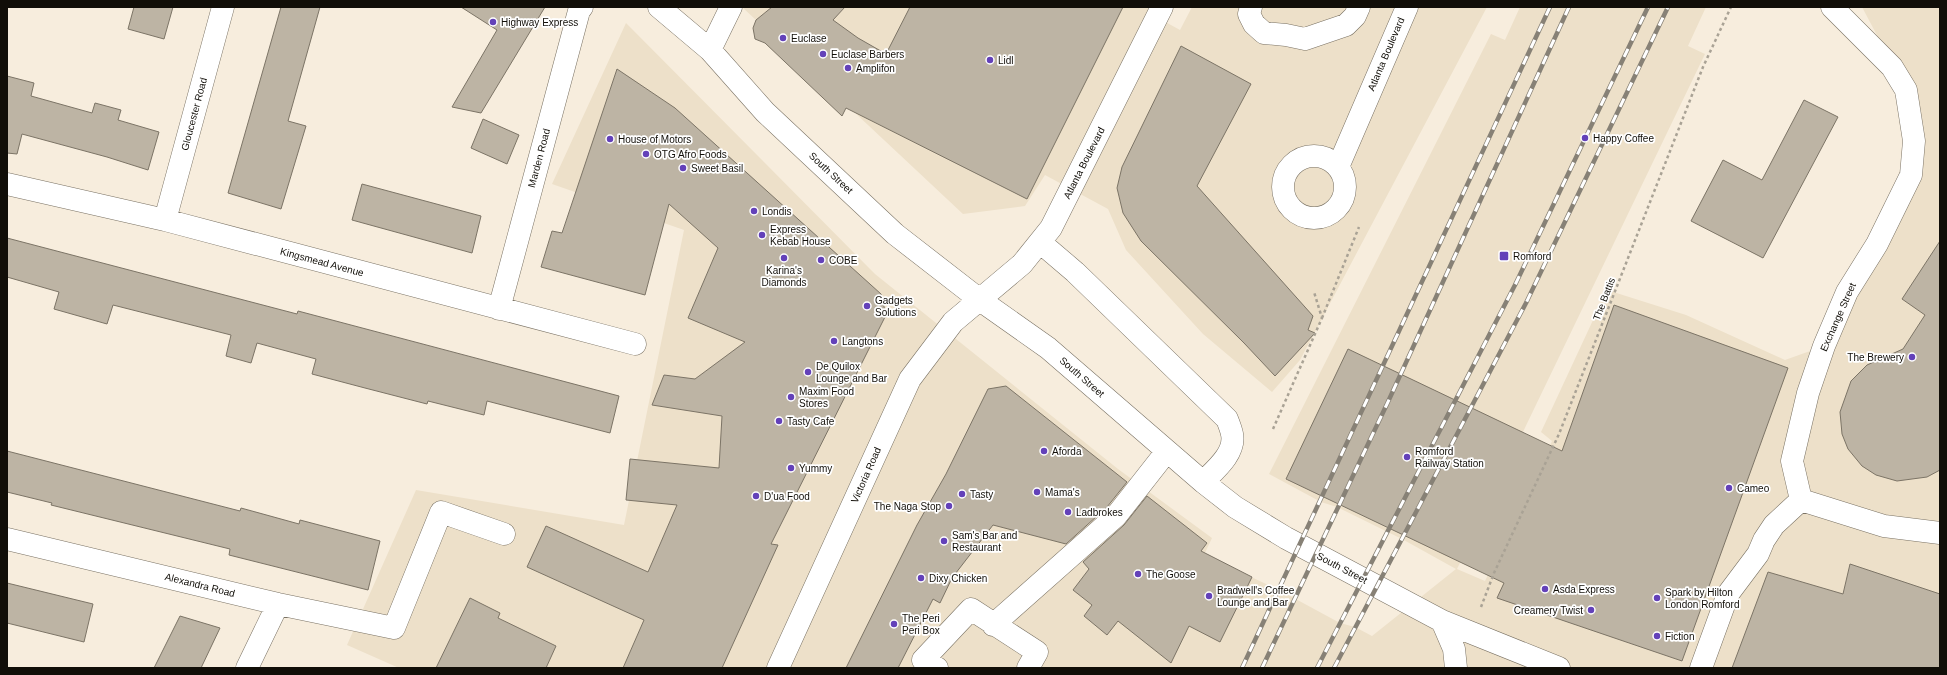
<svg xmlns="http://www.w3.org/2000/svg" width="1947" height="675" viewBox="0 0 1947 675" font-family="Helvetica,sans-serif">
	<style>
		.built { fill: #ede0c9 }
		.building { fill: #bdb4a4; stroke: #7c7466 }
		.lines { fill: none; stroke-linecap: round; stroke-linejoin: round }
		.minor-casing { stroke: #7a7264; stroke-width: 23 }
		.path { stroke: #a9a295; stroke-width: 2.5; stroke-dasharray: 3 3; stroke-linecap: butt }
		.minor { stroke: #fff; stroke-width: 22 }
		.rail-casing { stroke: #878176; stroke-width: 4.5 }
		.rail { stroke: #fff; stroke-width: 3; stroke-dasharray: 9; stroke-linecap: butt }
		.poi-dot { fill: #6341b9; stroke: #fff; stroke-width: 1.5 }
		.labels { text-anchor: middle; dominant-baseline: central; stroke-width: 3.5; stroke-linejoin: round; paint-order: stroke }
		.poi-label { font-size: 10px; fill: #110e08; stroke: #fff; text-anchor: start }
		.street-label { font-size: 10px; fill: #110e08; stroke: #fff }
	</style>
	<rect width="100%" height="100%" fill="#f7eddd"/>
	<path class="built" d="M742 7H1155L1151 14 1180 30 1192 7H1487L1300 360 1272 392 1203 334 1126 250 1108 209 1045 175 1025 206 963 214Z
		M1520 7H1706L1688 46 1705 54 1457 569 1485 581 1552 441 1541 432 1607 290 1686 315 1785 360 1824 346 1911 175 1906 90 1862 7H1940V668H399L347 645 416 490 624 525 684 230 552 184 626 23 875 274 1118 469 1212 538 1204 555 1279 590 1340 623 1355 627 1372 636 1456 569 1402 539 1337 507 1321 502 1269 474 1491 34 1505 40Z"/>
	<path class="building" d="M134 7H173L164 39 128 29Z
		M281 7H320L288 121 306 126 281 209 228 193Z
		M461 7H545L481 113 452 107 497 30Z
		M772 7H845L833 20 858 38 886 54 910 7H1123L1027 199 846 108 842 116 765 43 755 39 753 28 756 20Z
		M1181 46 1251 84 1197 186 1313 316 1308 330 1315 333 1275 376 1244 343 1141 241 1123 213 1117 188 1122 167Z
		M617 69 675 108 881 294 886 315 771 544 778 545 722 668H623L644 620 527 567 546 526 648 572 677 505 626 500 630 459 719 468 722 416 652 405 664 375 695 379 745 342 688 318 718 248 669 204 645 295 541 267 552 231 562 233Z
		M7 76 34 83 31 96 92 113 95 103 121 110 118 120 159 132 148 170 107 157 22 134 17 154 7 153Z
		M1804 100 1838 117 1763 258 1691 221 1723 160 1762 180Z
		M483 119 519 135 507 164 471 148Z
		M362 184 481 216 472 253 352 220Z
		M7 238 297 314 298 311 619 396 610 433 487 401 484 415 428 401 427 404 365 388 312 374 316 359 257 343 251 363 226 356 231 335 113 305 107 324 54 309 59 292 7 277Z
		M1940 241V470L1927 477 1897 481 1876 475 1862 466 1848 449 1842 434 1840 412 1851 381 1867 365 1903 349 1925 315 1902 299Z
		M1614 305 1788 368 1682 661 1497 598 1504 583 1286 479 1348 349 1562 451Z
		M1006 386 1127 482 1107 507 1066 544 993 525 952 578 940 603 933 599 898 668H846L917 525 946 474 988 389Z
		M7 451 240 511 241 508 299 524 300 520 380 541 368 590 229 555 230 549 51 505 52 503 7 492Z
		M1147 496 1207 543 1201 551 1252 577 1220 642 1189 626 1171 663 1118 621 1107 635 1084 616 1092 605 1073 590 1089 569 1083 562 1124 525Z
		M1850 564 1940 594V668H1732L1768 572 1843 594Z
		M7 583 93 604 84 642 7 623Z
		M470 598 500 613 498 618 556 646 546 668H436Z
		M180 616 220 628 201 668H154Z"/>
	<g class="lines">
		<defs>
			<path id="minor" d="M659 7 710 50 765 112 895 234 980 300 1048 348 1203 482 1235 507 1286 538 1442 621 1559 668
				M1251 7 1249 14 1254 24 1264 33 1286 35 1305 39 1346 25 1355 16 1359 7
				M710 50 731 7
				M1283 187a31 31 0 1 1 62 0a31 31 0 1 1-62 0Z
				M1338 167 1407 7
				M7 184 165 220 635 344
				M165 220 223 7
				M1041 243 1075 272 1227 419C1229 424 1231 429 1232 434 1236 453 1215 470 1203 482
				M499 309 579 11 582 7
				M1801 500 1792 461 1808 393 1824 346 1847 292 1877 244 1911 175 1914 141 1906 90 1892 67 1832 7
				M1801 500 1884 526 1940 533
				M7 539 278 604 394 628 441 512 504 534
				M1442 621 1454 649 1456 668
				M993 625 1116 516 1167 451
				M247 668 278 604
				M778 668 910 379 953 322 1022 264 1051 228 1162 7
				M937 668 923 660 971 609 1037 652 1028 668
				M1701 668 1728 594 1758 554 1764 540 1774 525 1801 500"/>
		</defs>
		<use href="#minor" class="minor-casing"/>
		<path class="path" d="M1322 318 1359 227
			M1273 429 1322 318 1314 292
			M1481 607 1494 573 1559 434 1703 67 1731 7"/>
		<use href="#minor" class="minor"/>
		<defs>
			<path id="rail" d="M1242 668 1550 7
				M1262 668 1387 404 1569 7
				M1317 668 1515 285 1648 7
				M1334 668 1526 303 1668 7"/>
		</defs>
		<use href="#rail" class="rail-casing"/>
		<use href="#rail" class="rail"/>
	</g>
	<g class="poi-dot">
		<circle cx="493" cy="22" r="4"/>
		<circle cx="783" cy="38" r="4"/>
		<circle cx="823" cy="54" r="4"/>
		<circle cx="990" cy="60" r="4"/>
		<circle cx="848" cy="68" r="4"/>
		<circle cx="1585" cy="138" r="4"/>
		<circle cx="610" cy="139" r="4"/>
		<circle cx="646" cy="154" r="4"/>
		<circle cx="683" cy="168" r="4"/>
		<circle cx="754" cy="211" r="4"/>
		<circle cx="762" cy="235" r="4"/>
		<rect x="1499" y="251" width="10" height="10" rx="2"/>
		<circle cx="784" cy="258" r="4"/>
		<circle cx="821" cy="260" r="4"/>
		<circle cx="867" cy="306" r="4"/>
		<circle cx="834" cy="341" r="4"/>
		<circle cx="1912" cy="357" r="4"/>
		<circle cx="808" cy="372" r="4"/>
		<circle cx="791" cy="397" r="4"/>
		<circle cx="779" cy="421" r="4"/>
		<circle cx="1044" cy="451" r="4"/>
		<circle cx="1407" cy="457" r="4"/>
		<circle cx="791" cy="468" r="4"/>
		<circle cx="1729" cy="488" r="4"/>
		<circle cx="1037" cy="492" r="4"/>
		<circle cx="962" cy="494" r="4"/>
		<circle cx="756" cy="496" r="4"/>
		<circle cx="949" cy="506" r="4"/>
		<circle cx="1068" cy="512" r="4"/>
		<circle cx="944" cy="541" r="4"/>
		<circle cx="1138" cy="574" r="4"/>
		<circle cx="921" cy="578" r="4"/>
		<circle cx="1545" cy="589" r="4"/>
		<circle cx="1209" cy="596" r="4"/>
		<circle cx="1657" cy="598" r="4"/>
		<circle cx="1591" cy="610" r="4"/>
		<circle cx="894" cy="624" r="4"/>
		<circle cx="1657" cy="636" r="4"/>
	</g>
	<g class="labels">
		<g class="poi-label">
			<text x="501" y="22">Highway Express</text>
			<text x="791" y="38">Euclase</text>
			<text x="831" y="54">Euclase Barbers</text>
			<text x="998" y="60">Lidl</text>
			<text x="856" y="68">Amplifon</text>
			<text x="1593" y="138">Happy Coffee</text>
			<text x="618" y="139">House of Motors</text>
			<text x="654" y="154">OTG Afro Foods</text>
			<text x="691" y="168">Sweet Basil</text>
			<text x="762" y="211">Londis</text>
			<text x="770" y="229">Express<tspan x="770" dy="12">Kebab House</tspan></text>
			<text x="1513" y="256">Romford</text>
			<text x="829" y="260">COBE</text>
			<text x="784" y="270" text-anchor="middle">Karina's<tspan x="784" dy="12">Diamonds</tspan></text>
			<text x="875" y="300">Gadgets<tspan x="875" dy="12">Solutions</tspan></text>
			<text x="842" y="341">Langtons</text>
			<text x="1904" y="357" text-anchor="end">The Brewery</text>
			<text x="816" y="366">De Quilox<tspan x="816" dy="12">Lounge and Bar</tspan></text>
			<text x="799" y="391">Maxim Food<tspan x="799" dy="12">Stores</tspan></text>
			<text x="787" y="421">Tasty Cafe</text>
			<text x="1052" y="451">Aforda</text>
			<text x="1415" y="451">Romford<tspan x="1415" dy="12">Railway Station</tspan></text>
			<text x="799" y="468">Yummy</text>
			<text x="1737" y="488">Cameo</text>
			<text x="1045" y="492">Mama's</text>
			<text x="970" y="494">Tasty</text>
			<text x="764" y="496">D'ua Food</text>
			<text x="941" y="506" text-anchor="end">The Naga Stop</text>
			<text x="1076" y="512">Ladbrokes</text>
			<text x="952" y="535">Sam's Bar and<tspan x="952" dy="12">Restaurant</tspan></text>
			<text x="1146" y="574">The Goose</text>
			<text x="929" y="578">Dixy Chicken</text>
			<text x="1553" y="589">Asda Express</text>
			<text x="1217" y="590">Bradwell's Coffee<tspan x="1217" dy="12">Lounge and Bar</tspan></text>
			<text x="1665" y="592">Spark by Hilton<tspan x="1665" dy="12">London Romford</tspan></text>
			<text x="1583" y="610" text-anchor="end">Creamery Twist</text>
			<text x="902" y="618">The Peri<tspan x="902" dy="12">Peri Box</tspan></text>
			<text x="1665" y="636">Fiction</text>
		</g>
		<g class="street-label">
			<text transform="translate(1386 54) rotate(-67)">Atlanta Boulevard</text>
			<text transform="translate(194 114) rotate(-75)">Gloucester Road</text>
			<text transform="translate(539 158) rotate(-75)">Marden Road</text>
			<text transform="translate(1084 163) rotate(-63)">Atlanta Boulevard</text>
			<text transform="translate(831 173) rotate(43)">South Street</text>
			<text transform="translate(322 262) rotate(15)">Kingsmead Avenue</text>
			<text transform="translate(1604 299) rotate(-69)">The Battis</text>
			<text transform="translate(1838 317) rotate(-66)">Exchange Street</text>
			<text transform="translate(1082 377) rotate(41)">South Street</text>
			<text transform="translate(866 475) rotate(-66)">Victoria Road</text>
			<text transform="translate(1342 568) rotate(28)">South Street</text>
			<text transform="translate(200 585) rotate(14)">Alexandra Road</text>
		</g>
	</g>
	<rect width="1947" height="675" fill="none" stroke="#110e08" stroke-width="16"/>
</svg>
